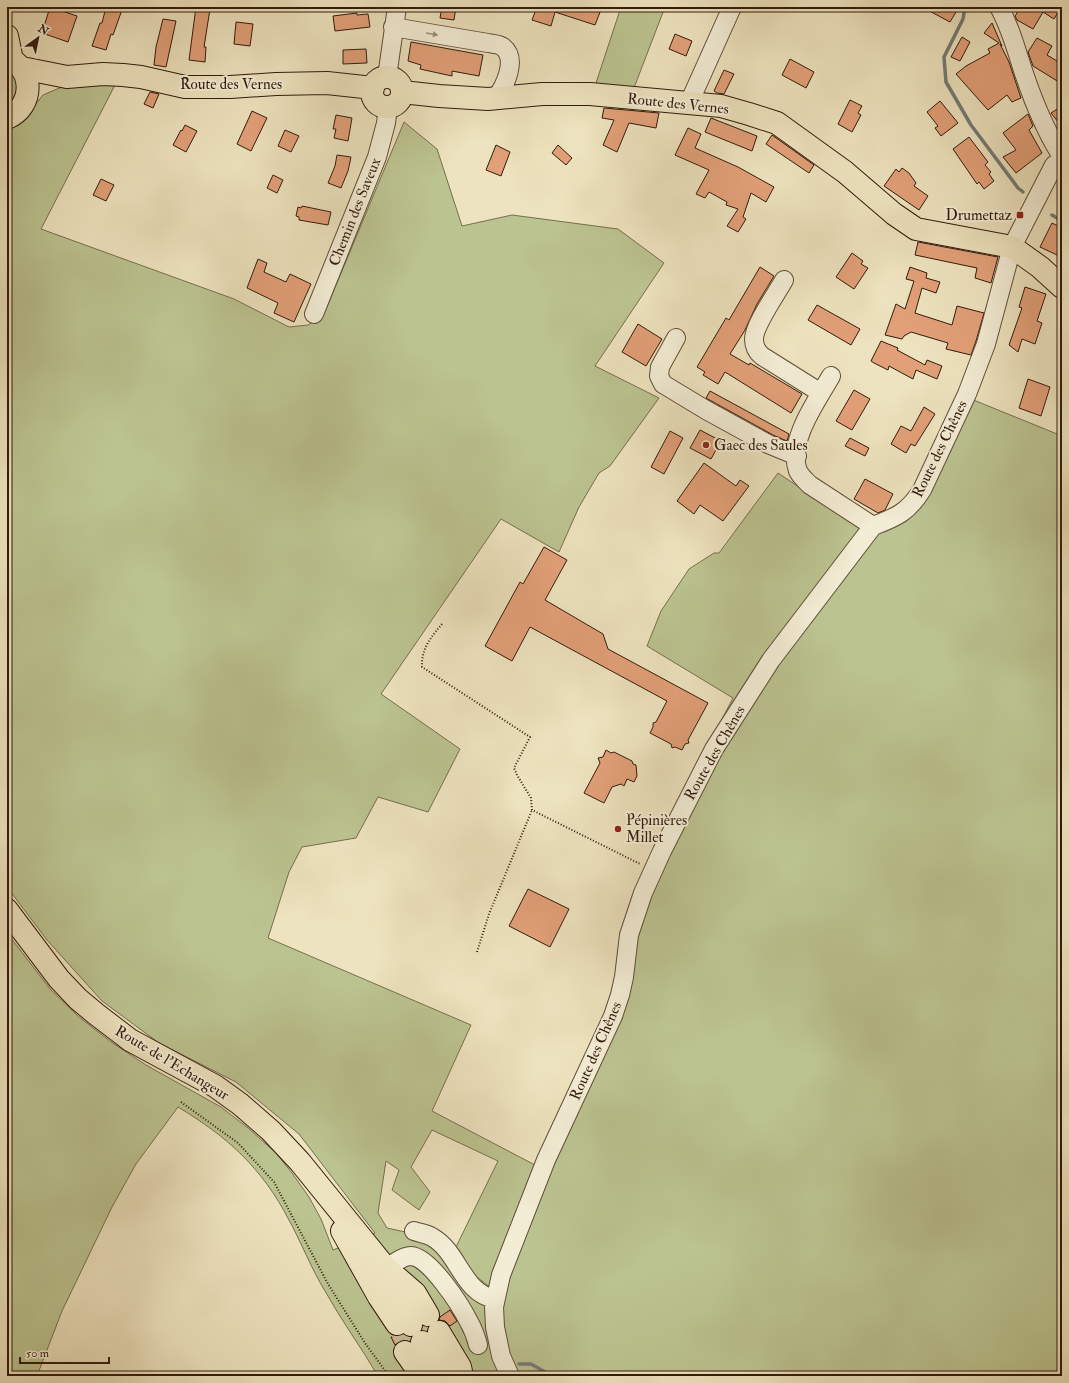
<svg xmlns="http://www.w3.org/2000/svg" width="1069" height="1383" viewBox="0 0 1069 1383" font-family="'IM FELL Double Pica',serif">
	<style>
		.green { fill: #bbc390; stroke: #766e4e; fill-rule: evenodd }
		.lines { fill: none; stroke-linecap: round; stroke-linejoin: round }
		.stream { stroke: #747b77; stroke-width: 3.5 }
		.building { fill: #e2a078; stroke: #321a0d }
		.major-tunnel { stroke: #c8bb9b; stroke-width: 22; stroke-dasharray: 22 11; stroke-linecap: butt }
		.minor-casing { stroke: #614c39; stroke-width: 20 }
		.major-casing { stroke: #321a0d; stroke-width: 24 }
		.highway-casing { stroke: #321a0d; stroke-width: 24 }
		.path { stroke: #321a0d; stroke-width: 2; stroke-dasharray: 1 2; stroke-linecap: butt }
		.minor { stroke: #f3edd5; stroke-width: 18 }
		.major { stroke: #ede3be; stroke-width: 22 }
		.highway { stroke: #ede3be; stroke-width: 22 }
		.oneway { fill: #9c8e7b }
		.poi-dot { fill: #8f2418; stroke: #f3edd5; stroke-width: 1.5 }
		.labels { text-anchor: middle; dominant-baseline: central; stroke-width: 4; stroke-linejoin: round; paint-order: stroke }
		.street-label { font-size: 15px; fill: #321a0d; stroke: #f3edd5 }
		.poi-label { font-size: 15px; fill: #321a0d; stroke: #f3edd5; text-anchor: start }
	</style>
	<rect width="100%" height="100%" fill="#ede3be"/>
	<filter id="stains"><feTurbulence type="fractalNoise" baseFrequency=".005" numOctaves="4"/><feColorMatrix values="0 0 0 0 .2 0 0 0 0 .09 0 0 0 0 .02 0 0 0 .5 -.17"/></filter>
	<radialGradient id="worn" r=".72"><stop offset=".6" stop-color="#630" stop-opacity="0"/><stop offset="1" stop-color="#630" stop-opacity=".3"/></radialGradient>
	<path class="green" d="M621 7H665L632 93 596 83Z
		M7 70C20 80 20 95 7 105Z
		M116 83 41 229 234 299 289 327 308 325 324 314 404 122 437 149 462 226 512 215 618 229 664 263 595 366 659 398 610 466 599 473 579 507 559 552 501 519 381 694 460 749 428 812 378 797 356 838 302 847 289 872 268 938 471 1025 432 1111 535 1165 616 993 655 848 733 698 647 646 661 611 689 569 714 553H719L778 473 853 523 915 511 971 399 1062 436V1376H378C361 1347 341 1320 325 1291 311 1268 302 1244 289 1220 262 1168 228 1137 178 1107L136 1164 112 1207 62 1311 37 1376H7V933L51 990 79 1017 111 1042 146 1065 221 1107 248 1128 276 1153 292 1173 309 1197 321 1219 333 1250 375 1233 299 1134 236 1082 159 1043 102 1001 47 940 7 887V128L30 111 43 95 69 84ZM432 1130 498 1161 456 1247 473 1274 491 1288H467L438 1248 410 1233 387 1228 378 1213 386 1161 399 1170 392 1190 419 1210 430 1192 411 1167Z"/>
	<g class="lines">
		<path class="stream" d="M965 7 963 19 944 57 946 82 971 125 1018 188 1023 192
			M1052 215 1062 221
			M519 1364H531L552 1376"/>
	</g>
	<path class="building" d="M50 7 77 16 68 42 42 33Z
		M106 7H123L113 35 111 34 106 50 92 46 100 23H102Z
		M196 7 210 9 204 47H206L205 62 189 60Z
		M442 7H456L454 20 440 18Z
		M537 7H602L595 25 555 12 551 26 532 20Z
		M922 7H959L950 22Z
		M1021 7H1061L1054 19 1043 12 1033 29 1017 20 1015 16Z
		M357 13V15L368 14 370 27 335 31 333 16Z
		M163 19 176 21 166 67 154 65 156 47Z
		M236 22 253 24 250 46 234 44Z
		M992 23 1002 46 1000 44 1009 62 1021 98 1012 102 1007 95 988 110 956 74 966 66 990 53 988 49 999 43 984 33Z
		M675 34 692 41 686 56 669 49Z
		M962 37 970 42 960 61 951 57Z
		M1037 38 1052 46 1047 55 1062 64V84L1033 66 1028 52Z
		M411 42 483 55 479 76 452 71V76L420 69 421 65 408 61Z
		M366 49 367 63 343 64V50Z
		M790 59 814 72 806 88 782 75Z
		M724 70 734 74 724 94 717 93 714 91Z
		M150 92 159 94 153 108 144 104Z
		M850 100 862 106 858 113 861 115 852 132 838 124Z
		M940 101 958 123 941 136 935 128 938 126 927 112Z
		M1062 106V127L1051 113Z
		M604 108 659 113 656 128 629 123 617 152 603 145 614 120 602 118Z
		M252 111 267 118 251 151 237 144Z
		M1028 114 1033 126 1029 130 1042 153 1016 173 1003 157 1016 150 1003 133Z
		M336 115 352 118 348 141 334 138 336 129H333Z
		M711 118 757 136 752 151 705 132Z
		M185 125 197 131 186 152 173 145 181 130 182 131Z
		M688 128 701 134 695 148 738 167 774 187 766 202 751 193 743 217 746 219 738 232 727 226 738 209 726 205 727 202 709 192 705 198 696 194 709 170 675 155Z
		M285 130 299 136 291 152 278 146Z
		M772 135 814 165 809 173 766 144Z
		M969 137 988 162 985 165 991 172 989 174 994 181 984 189 979 182 977 184 953 149Z
		M496 145 510 152 501 176 486 170Z
		M558 145 572 158 566 165 552 153Z
		M337 155 351 157 348 171 341 188 328 183 335 166Z
		M902 168 909 173 916 183 914 186 928 196 919 210 884 186 896 169 899 172Z
		M273 175 283 180 277 193 267 188Z
		M101 179 114 185 106 201 93 195Z
		M302 206 331 212 328 225 299 220V217L296 216 298 207 301 208Z
		M1052 223 1062 228V245L1057 255 1040 247Z
		M918 242 998 257 991 283 975 278 977 268 915 255Z
		M852 253 863 261 861 264 868 268 854 289 836 277Z
		M258 259 267 263 264 272 286 282 290 274 311 284 294 322 274 313 278 303 247 288Z
		M760 267 774 276 757 304 745 330 730 354 749 365 750 363 802 394 791 413 725 372 718 384 703 375 705 372 697 367 726 318 729 320Z
		M910 267 927 273 926 278 940 282 936 293 922 288 915 313 952 325 957 306 984 313 976 341 971 355 946 349 948 343 911 332 904 336 902 339 885 335 896 304 905 309 914 281 906 279Z
		M1025 287 1046 294 1037 321 1042 323 1035 344 1022 339 1018 352 1009 345 1022 308 1019 307Z
		M817 305 860 329 851 345 808 320Z
		M638 324 662 339 646 366 622 352Z
		M881 341 898 348 897 350 925 365 927 360 942 366 937 379 916 370 913 379 889 366 888 370 874 363 871 361Z
		M1028 379 1050 387 1041 416 1019 408Z
		M854 390 870 399 852 430 836 421Z
		M710 391 789 434 787 441 773 435 706 398Z
		M924 407 935 414 915 446 911 444 906 453 891 444 901 426 911 431Z
		M700 430 721 441 711 459 690 448Z
		M670 431 683 438 664 474 651 467Z
		M850 438 869 448 865 456 845 446Z
		M704 463 736 486 740 480 749 486 723 521 700 505 694 514 677 501Z
		M865 479 893 494 885 510 878 513 854 499Z
		M544 547 567 560 545 600 603 634 608 649 708 703 688 740 689 743 685 744 682 750 675 747 672 748 671 744 650 733 653 727V723L656 722 667 701 530 627 512 661 485 646 520 582 523 584Z
		M606 750 611 753 614 752 632 761 633 764 636 765 637 776 634 782 627 779 624 786 621 784 612 787 604 803 584 793 600 763 598 758 603 757Z
		M528 889 569 909 550 947 509 926Z
		M450 1310 457 1321 450 1326 445 1321 439 1320 440 1317Z
		M404 1335 411 1337 410 1341 403 1340 398 1342 395 1345 391 1337Z"/>
	<g class="lines">
		<path class="major-tunnel" d="M421 1319 432 1336
			M401 1330 412 1348"/>
		<defs>
			<path id="minor" d="M999 7C1009 25 1014 42 1020 61 1030 93 1042 124 1059 152
				M393 27 488 43C493 44 499 44 503 47 518 59 505 86 496 98
				M387 77 397 7
				M689 103 732 7
				M784 280C777 293 754 325 754 339 754 346 757 352 762 356L821 393
				M314 314 377 157 386 123 388 107
				M676 338 660 367 659 376 663 384 706 410 768 444 797 456
				M831 376C817 401 787 441 798 471 801 477 806 481 810 485L873 526
				M414 1231C420 1233 427 1234 432 1237 459 1252 462 1293 495 1299
				M373 1266C377 1266 381 1268 385 1267 394 1265 401 1256 411 1256 430 1257 461 1306 469 1322 473 1329 476 1337 478 1345
				M510 1376 501 1356 495 1327 494 1307 501 1275 546 1160 613 1016 620 995 624 977 629 935 643 893 662 851 714 749 771 660 873 526C897 517 908 512 922 490L967 394 986 344 1012 247 1054 165"/>
			<path id="major" d="M7 36 12 60
				M7 58C35 68 34 107 7 118
				M22 68 67 77 103 74 123 75 141 77 185 87H230L276 84 327 83 373 88
				M372 92a15 15 0 1 1 30 0a15 15 0 1 1-30 0Z
				M402 92 439 96 488 99 542 94H590L721 106 749 114 777 123 845 172 894 214 916 229 1012 247 1040 267 1062 287
				M7 910 59 979 78 999 96 1014 130 1040 215 1086 240 1104 271 1131 300 1162 385 1267 401 1309 411 1325
				M342 1231 379 1297 397 1324
				M387 1269 415 1293 428 1315"/>
			<path id="highway" d="M439 1332 460 1367 462 1376
				M422 1342 442 1376
				M405 1352 422 1376"/>
		</defs>
		<use href="#minor" class="minor-casing"/>
		<use href="#major" class="major-casing"/>
		<use href="#highway" class="highway-casing"/>
		<path class="path" d="M442 624C431 637 421 649 422 667L530 737 514 768 517 775 531 798 532 810 640 864
			M477 952 489 914 532 810
			M181 1102 238 1143 274 1182 328 1284 365 1343 389 1376"/>
		<use href="#minor" class="minor"/>
		<use href="#major" class="major"/>
		<use href="#highway" class="highway"/>
	</g>
	<defs><path id="oneway-solid" d="M-6-.8H1V-3.2L6.5 0L1 3.2V.8H-6Z"/></defs>
	<use class="oneway" href="#oneway-solid" transform="translate(432 34) rotate(10)"/>
	<g class="poi-dot">
		<rect x="1016" y="211" width="8" height="8" rx="2"/>
		<circle cx="706" cy="445" r="4"/>
		<circle cx="618" cy="829" r="4"/>
	</g>
	<g class="labels">
		<g class="street-label">
			<text x="231" y="84">Route des Vernes</text>
			<text transform="translate(678 104) rotate(6)">Route des Vernes</text>
			<text transform="translate(355 212) rotate(-68)">Chemin des Saveux</text>
			<text transform="translate(940 449) rotate(-64)">Route des Chênes</text>
			<text transform="translate(715 753) rotate(-60)">Route des Chênes</text>
			<text transform="translate(596 1051) rotate(-66)">Route des Chênes</text>
			<text transform="translate(172 1063) rotate(31)">Route de l'Echangeur</text>
		</g>
		<g class="poi-label">
			<text x="1012" y="215" text-anchor="end">Drumettaz</text>
			<text x="714" y="445">Gaec des Saules</text>
			<text x="626" y="820">Pépinières<tspan x="626" dy="17">Millet</tspan></text>
		</g>
	</g>
	<rect width="1069" height="1383" fill="none" stroke="#ede3be" stroke-width="24"/>
	<rect x="8" y="8" width="1053" height="1367" fill="none" stroke="#321a0d" stroke-width="2"/>
	<rect x="12" y="12" width="1045" height="1359" fill="none" stroke="#321a0d"/>
	<g transform="translate(38 38) rotate(33)" stroke="#f3edd5" stroke-width="3" paint-order="stroke">
	<path d="M0-3L7 15L0 10L-7 15Z" fill="#321a0d"/>
	<text y="-6" font-size="11" font-weight="bold" text-anchor="middle" fill="#321a0d">N</text>
	</g>
	<path d="M20 1357v6h89v-6" fill="none" stroke="#321a0d" stroke-width="2"/>
	<text x="26" y="1357" font-size="12" fill="#321a0d" stroke="#f3edd5" stroke-width="3" paint-order="stroke">50 m</text>
	<rect width="100%" height="100%" filter="url(#stains)"/>
	<rect width="100%" height="100%" fill="url(#worn)"/>
</svg>
